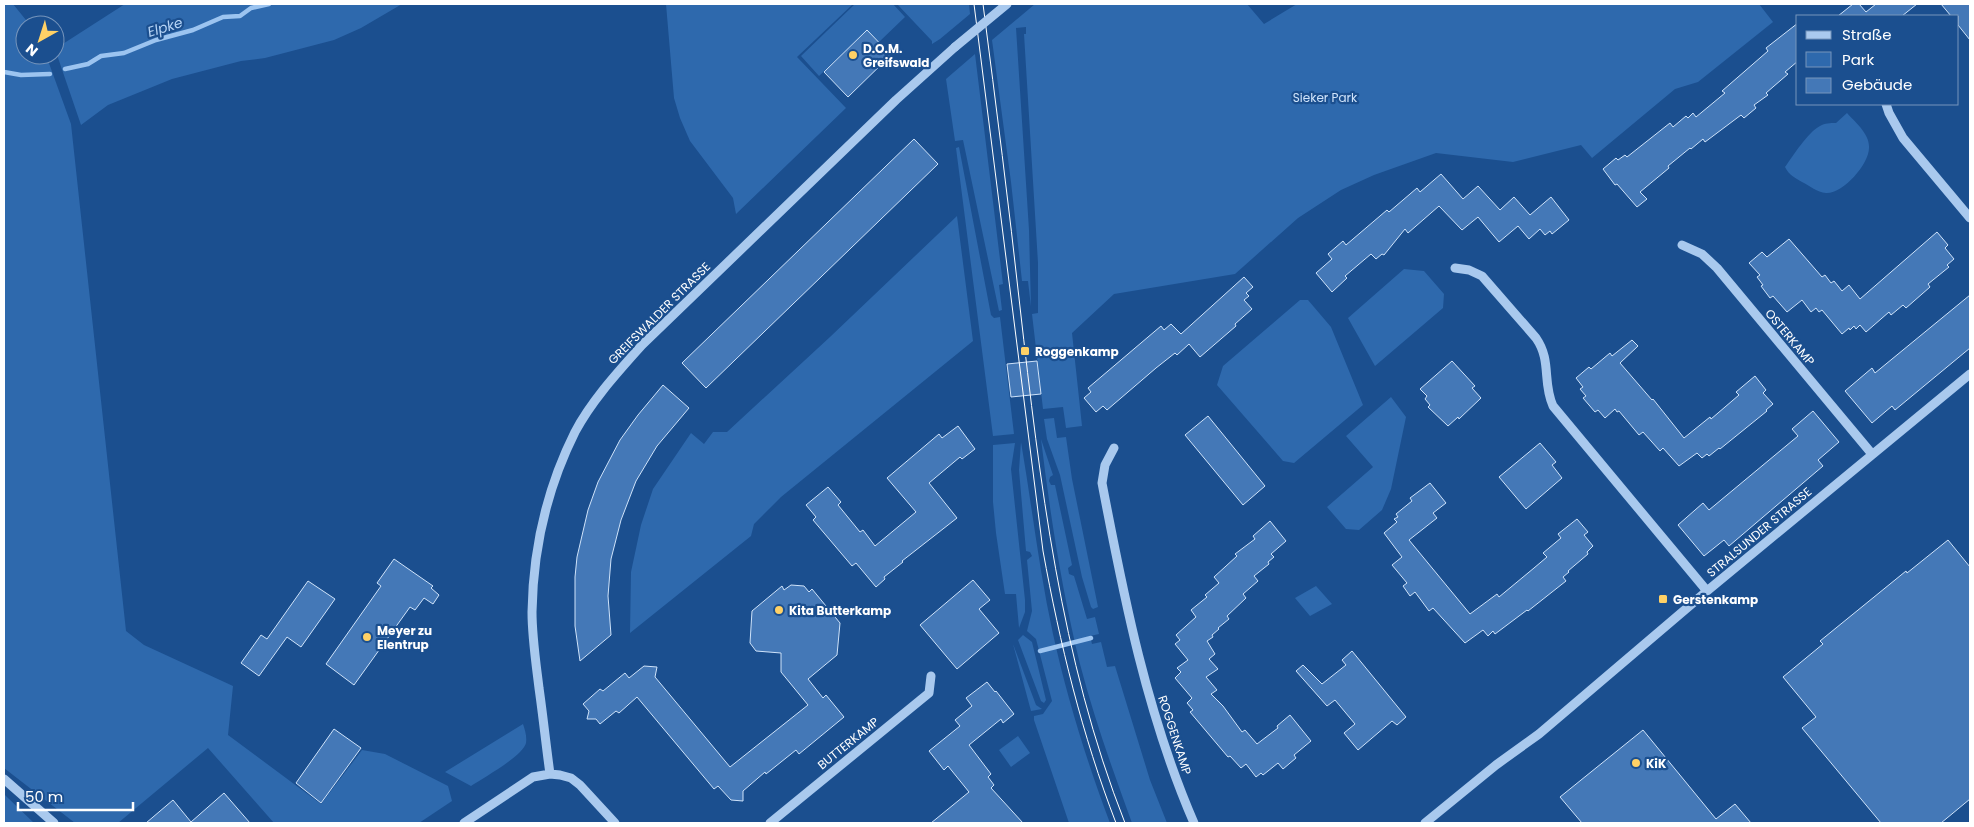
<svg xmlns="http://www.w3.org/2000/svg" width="1974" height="827" viewBox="0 0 1974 827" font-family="Poppins,sans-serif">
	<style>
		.green { fill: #2e69ad }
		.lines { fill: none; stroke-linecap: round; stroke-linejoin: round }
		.stream { stroke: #9cc4f0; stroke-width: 4.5 }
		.building { fill: #4478b7; stroke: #cfe3fa }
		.minor { stroke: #a9c9ee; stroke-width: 9 }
		.tram { stroke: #fff; stroke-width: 1 }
		.minor-bridge { stroke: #a9c9ee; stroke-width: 9 }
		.poi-dot { fill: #ffd166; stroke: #1b4f8f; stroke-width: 2 }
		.labels { text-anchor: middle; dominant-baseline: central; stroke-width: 4.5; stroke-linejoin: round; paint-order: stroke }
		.poi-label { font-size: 12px; font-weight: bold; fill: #fff; stroke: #1b4f8f; text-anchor: start }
		.park-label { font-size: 12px; fill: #cfe3fa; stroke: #1b4f8f }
		.street-label { font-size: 12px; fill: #fff; stroke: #1b4f8f }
		.water-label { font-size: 14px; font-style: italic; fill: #b5d3f5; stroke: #1b4f8f }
	</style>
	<rect width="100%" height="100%" fill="#1b4f8f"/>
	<path class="green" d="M4 4H13L30 25H25V55H46L71 124 126 631 144 645 233 686 228 735 321 804 362 750 385 754 448 786 452 801 419 823H274L208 748 118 823H75L4 768Z
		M125 4H402L361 28 334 40 265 58 241 61 172 79 108 105 81 125 55 49Z
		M666 4H853L797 57 846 108 736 214 733 198 690 141 680 118 674 98Z
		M855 4H893L905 17 879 42 867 30 819 76 801 56Z
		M897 4H969L970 14 940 39 932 44V41Z
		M1035 4H1247L1264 24 1297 4H1759L1773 22 1698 82 1675 89 1592 158 1581 145 1513 162 1436 153 1374 175 1341 190 1298 218 1235 274 1114 294 1072 333 1082 426 1066 428 1063 407 1043 409 1032 314 1038 313V263L1024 34H1026V27L1016 28 1029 230 1031 307 1028 281H1022L1011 182 992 40Z
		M975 54 1003 284 999 285 1002 310 999 311 963 140 955 141 946 79Z
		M1847 113C1855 122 1870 134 1869 148 1869 164 1843 194 1826 193 1817 192 1810 186 1802 182 1795 178 1789 175 1785 167 1794 155 1807 133 1820 126 1825 123 1830 123 1836 123Z
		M959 147 991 315 994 318 1000 317 1014 434 993 436 956 148Z
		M957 216 973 341 781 497 754 524 751 536 630 633 631 572 641 525 653 489 691 433 704 444 713 432H727L830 337Z
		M1404 269 1424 271 1444 294 1443 308 1375 366 1348 318Z
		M1300 300H1308L1331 327 1363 405 1294 463 1283 461 1217 385 1223 366Z
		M1391 397 1406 417 1391 489 1382 510 1359 530 1346 529 1327 507 1373 467 1346 436Z
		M1054 418 1057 438 1066 437 1072 479 1098 607 1093 609 1091 607 1082 577 1060 475 1047 439 1044 419Z
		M1041 439 1053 475 1050 477 1049 481 1051 485H1055L1072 565 1068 568 1069 574 1074 576 1087 619 1095 617 1099 634 1090 636 1092 644 1101 642 1107 667 1115 666 1150 780 1167 823H1132C1113 771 1094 718 1080 664 1062 591 1050 514 1041 439Z
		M1021 442C1032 506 1039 570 1053 634 1067 698 1087 762 1110 823H1069L1034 720V716L1043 714 1052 701 1036 639 1027 631 1032 611 1027 560 1032 556 1030 552 1026 551 1019 470Z
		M1015 443 1011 469 1025 600V612L1019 628 1016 594H1005L996 533 993 502V445Z
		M1316 586 1332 604 1310 616 1295 598Z
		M1023 635 1032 642 1046 700 1044 703 1041 701 1018 640Z
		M1013 644 1036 705 1042 709 1031 711Z
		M523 724C525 730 527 736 526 743 523 756 483 778 471 786L445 772Z
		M1018 736 1030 753 1011 767 999 750Z
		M4 794 8 798 34 823H4Z"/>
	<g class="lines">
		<path class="stream" d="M65 69 88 64 101 56 124 53 156 40 193 30 223 17 240 16 251 8 269 4
			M4 72 21 75 50 74
			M1040 651 1091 638"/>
	</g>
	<path class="building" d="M1853 4H1859L1866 12 1876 4H1917L1902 16H1838Z
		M1941 4H1970V40L1958 25V16H1951Z
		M1798 23V61L1785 72 1788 74 1766 93 1768 95 1754 105 1756 108 1744 118 1741 115 1705 142 1703 139 1691 149 1690 148 1668 166 1669 168 1640 192 1647 199 1637 207 1617 184 1615 185 1603 169 1616 158 1618 160 1625 155 1627 157 1670 123 1673 127 1686 116 1688 118 1693 113 1696 117 1725 93 1722 91 1768 51 1766 48Z
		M867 30 891 55 848 97 824 72Z
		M914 139 938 164 706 388 682 363Z
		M1441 174 1463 199 1478 186 1500 210 1514 197 1530 215 1551 197 1569 220 1552 234 1550 231 1545 235 1540 229 1529 239 1518 226 1499 242 1478 217 1462 230 1439 206 1408 233 1405 229 1384 255 1382 254 1376 259 1371 254 1345 276 1347 278 1332 292 1316 273 1332 259 1328 254 1343 241 1346 245 1387 210 1389 212 1417 188 1420 192Z
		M1937 232 1948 245 1945 248 1954 259 1947 265 1949 267 1928 284 1930 287 1906 308 1903 305 1891 315 1889 312 1866 332 1860 325 1856 329 1854 326 1850 330 1849 328 1842 334 1822 310 1819 312 1816 308 1811 312 1802 300 1787 312 1773 296 1770 298 1761 286 1763 285 1757 277 1760 275 1749 263 1762 252 1767 257 1789 239 1822 277 1825 275 1831 283 1834 281 1842 291 1849 285 1860 299Z
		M1244 277 1253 287 1246 293 1249 296 1244 300 1252 309 1235 324 1236 326 1200 357 1189 344 1177 355 1175 353 1156 368 1107 410 1103 406 1096 412 1084 398 1091 392 1088 388 1161 326 1164 330 1171 324 1181 334Z
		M1970 295V348L1895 410 1892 406 1872 423 1845 391 1872 368 1875 373Z
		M1632 340 1638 346 1620 363 1652 400 1653 399 1684 438 1710 417 1711 419 1739 395 1736 392 1755 376 1766 390 1763 393 1773 404 1766 410 1767 411 1720 449 1719 448 1709 456 1707 454 1702 458 1697 453 1679 466 1663 448 1660 451 1643 432 1639 435 1619 411 1617 412 1615 409 1605 418 1598 410 1595 412 1583 398 1586 396 1580 389 1583 387 1576 378 1589 367 1591 369 1610 353 1612 356Z
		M1037 361 1041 394 1011 397 1007 364Z
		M1452 361 1475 386 1472 388 1481 398 1459 419 1458 417 1448 426 1428 407 1430 405 1425 399 1427 396 1420 389Z
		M663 385 689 408 657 446 636 481 621 520 611 559 608 596 611 635 580 661 575 626V577L577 557 588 510 598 482 620 440 638 415Z
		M1813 411 1839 442 1818 460 1823 466 1729 546 1724 540 1704 556 1678 525 1703 503 1709 510 1798 436 1792 429Z
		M1208 416 1265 486 1243 505 1185 435Z
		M958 426 975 449 962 459 960 457 929 483 957 518 902 561 903 562 884 577 885 579 876 587 856 563 852 566 813 520 816 517 806 505 828 487 841 502 838 505 860 532 863 530 875 546 916 512 887 478 939 434 942 438Z
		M1540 443 1556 462 1552 465 1562 478 1526 509 1499 477Z
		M1430 483 1446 503 1433 513 1437 518 1409 540 1470 614 1497 594 1499 597 1534 568 1547 557 1543 553 1561 538 1558 534 1577 519 1588 532 1584 535 1593 546 1587 552 1588 554 1568 571 1569 572 1563 577 1566 581 1528 611 1527 610 1495 634 1493 631 1488 636 1483 630 1465 643 1433 608 1429 611 1415 592 1410 596 1403 586 1407 583 1392 565 1402 557 1384 533 1397 522 1394 519 1398 517 1396 514 1412 501 1410 498Z
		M1270 521 1286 541 1271 554 1274 557 1268 562 1269 564 1254 576 1258 581 1243 594 1246 598 1227 616 1229 619 1218 628 1219 629 1212 635 1213 637 1207 641 1215 654 1209 659 1218 669 1206 677 1217 690 1211 694 1223 706 1242 732 1245 730 1257 744 1278 728 1277 726 1290 715 1311 741 1294 755 1296 758 1283 769 1278 763 1263 775 1261 773 1256 777 1246 764 1241 768 1230 756 1228 757 1190 712 1193 710 1187 703 1192 698 1175 678 1181 672 1177 668 1188 660 1175 644 1180 640 1176 635 1196 617 1191 610 1207 597 1205 595 1219 583 1214 577 1237 556 1235 554 1255 539 1253 536Z
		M1948 540 1970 567V799L1941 823H1881L1802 728 1816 717 1783 677 1823 644 1820 641 1906 571 1907 573Z
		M394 559 433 586 431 588 439 595 433 604 424 598 415 610 410 607 354 685 326 664 381 586 377 583Z
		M973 580 990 600 979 609 999 633 957 669 920 625Z
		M308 581 335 599 301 647 287 637 259 676 241 663 261 635 267 639Z
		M791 585 804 586 809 592 812 589 840 623 837 655 808 679 823 698 826 695 844 717 799 754 796 750 766 774 765 772 743 791V801L731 800 718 786 714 789 637 697 619 713 616 711 600 724 596 719H587L589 711 583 704 600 689 603 691 625 673 629 678 644 666 657 667 655 677 730 767 808 705 781 672V653L756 651 750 643 752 611 782 586 784 590Z
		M1352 651 1406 717 1397 725 1392 721 1358 750 1344 733 1355 724 1335 700 1327 706 1296 671 1303 665 1322 684 1346 665 1342 660Z
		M987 682 995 692 996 691 1014 714 1003 723 1001 719 969 745 991 774 988 777 994 785 991 788 1023 823H931L969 792 948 766 944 770 929 751 960 726 955 720 972 706 966 698Z
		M334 729 361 748 321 803 296 783Z
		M1643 730 1716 819 1735 804 1751 823H1582L1560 797Z
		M224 793 250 823H146L173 800 191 822Z"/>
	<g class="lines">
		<path class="minor" d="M1886 104 1889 113 1903 138 1970 218
			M1682 245 1702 254 1717 268 1872 454
			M1455 268 1469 270 1482 276 1536 338C1552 361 1542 382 1553 406L1707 591
			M1114 448 1105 465 1102 483C1124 598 1147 715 1194 823
			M550 774C546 745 543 716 539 688 536 663 532 637 532 612 533 550 547 488 575 432 592 400 618 372 642 345L896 100 955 47
			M4 779 54 823
			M464 823 533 777 550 774 560 775 571 778 580 785 615 823
			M770 823 929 693 931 676
			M1425 823 1496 765 1539 734 1707 591 1970 374"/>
		<path class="tram" d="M974 4 1043 551C1060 644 1082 735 1116 823
			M983 4C996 105 1009 206 1020 307 1040 482 1060 658 1125 823"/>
		<path class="minor-bridge" d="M955 47 1007 4"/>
	</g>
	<g class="poi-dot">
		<circle cx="853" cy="55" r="5"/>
		<rect x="1020" y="346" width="10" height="10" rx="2.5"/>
		<rect x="1658" y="594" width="10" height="10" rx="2.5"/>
		<circle cx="779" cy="610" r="5"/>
		<circle cx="367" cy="637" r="5"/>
		<circle cx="1636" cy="763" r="5"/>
	</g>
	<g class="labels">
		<g class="poi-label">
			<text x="863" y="48">D.O.M.<tspan x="863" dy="14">Greifswald</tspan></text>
			<text x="1035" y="351">Roggenkamp</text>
			<text x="1673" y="599">Gerstenkamp</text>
			<text x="789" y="610">Kita Butterkamp</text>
			<text x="377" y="630">Meyer zu<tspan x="377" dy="14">Elentrup</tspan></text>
			<text x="1646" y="763">KiK</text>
		</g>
		<g class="park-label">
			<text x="1325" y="97">Sieker Park</text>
		</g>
		<g class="street-label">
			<text transform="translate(659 313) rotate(-45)">GREIFSWALDER STRASSE</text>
			<text transform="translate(1790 337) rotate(50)">OSTERKAMP</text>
			<text transform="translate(1759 532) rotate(-40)">STRALSUNDER STRASSE</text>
			<text transform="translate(1175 735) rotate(72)">ROGGENKAMP</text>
			<text transform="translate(848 743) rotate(-39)">BUTTERKAMP</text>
		</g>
		<g class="water-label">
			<text transform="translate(165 27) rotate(-17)">Elpke</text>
		</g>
	</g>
	<rect width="1974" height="827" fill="none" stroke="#ffffff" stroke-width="10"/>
	<rect x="1796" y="15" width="162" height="90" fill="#1b4f8f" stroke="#7695bc"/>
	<rect x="1806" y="31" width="25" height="8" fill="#a9c9ee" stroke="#7695bc"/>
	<text x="1842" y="40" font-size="15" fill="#ffffff">Straße</text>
	<rect x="1806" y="52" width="25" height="15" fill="#2e69ad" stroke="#7695bc"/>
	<text x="1842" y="65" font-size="15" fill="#ffffff">Park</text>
	<rect x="1806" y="78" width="25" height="15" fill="#4478b7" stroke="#7695bc"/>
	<text x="1842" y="90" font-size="15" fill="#ffffff">Gebäude</text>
	<g transform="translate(40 40) rotate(219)"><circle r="24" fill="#1b4f8f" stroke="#7695bc"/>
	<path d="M0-4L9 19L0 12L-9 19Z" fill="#ffd166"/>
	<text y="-8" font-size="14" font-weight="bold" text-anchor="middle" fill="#ffffff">N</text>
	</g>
	<path d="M18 802v8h115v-8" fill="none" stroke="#ffffff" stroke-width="2.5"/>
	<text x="25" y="802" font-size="15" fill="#ffffff" stroke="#1b4f8f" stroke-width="4" paint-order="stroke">50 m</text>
</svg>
